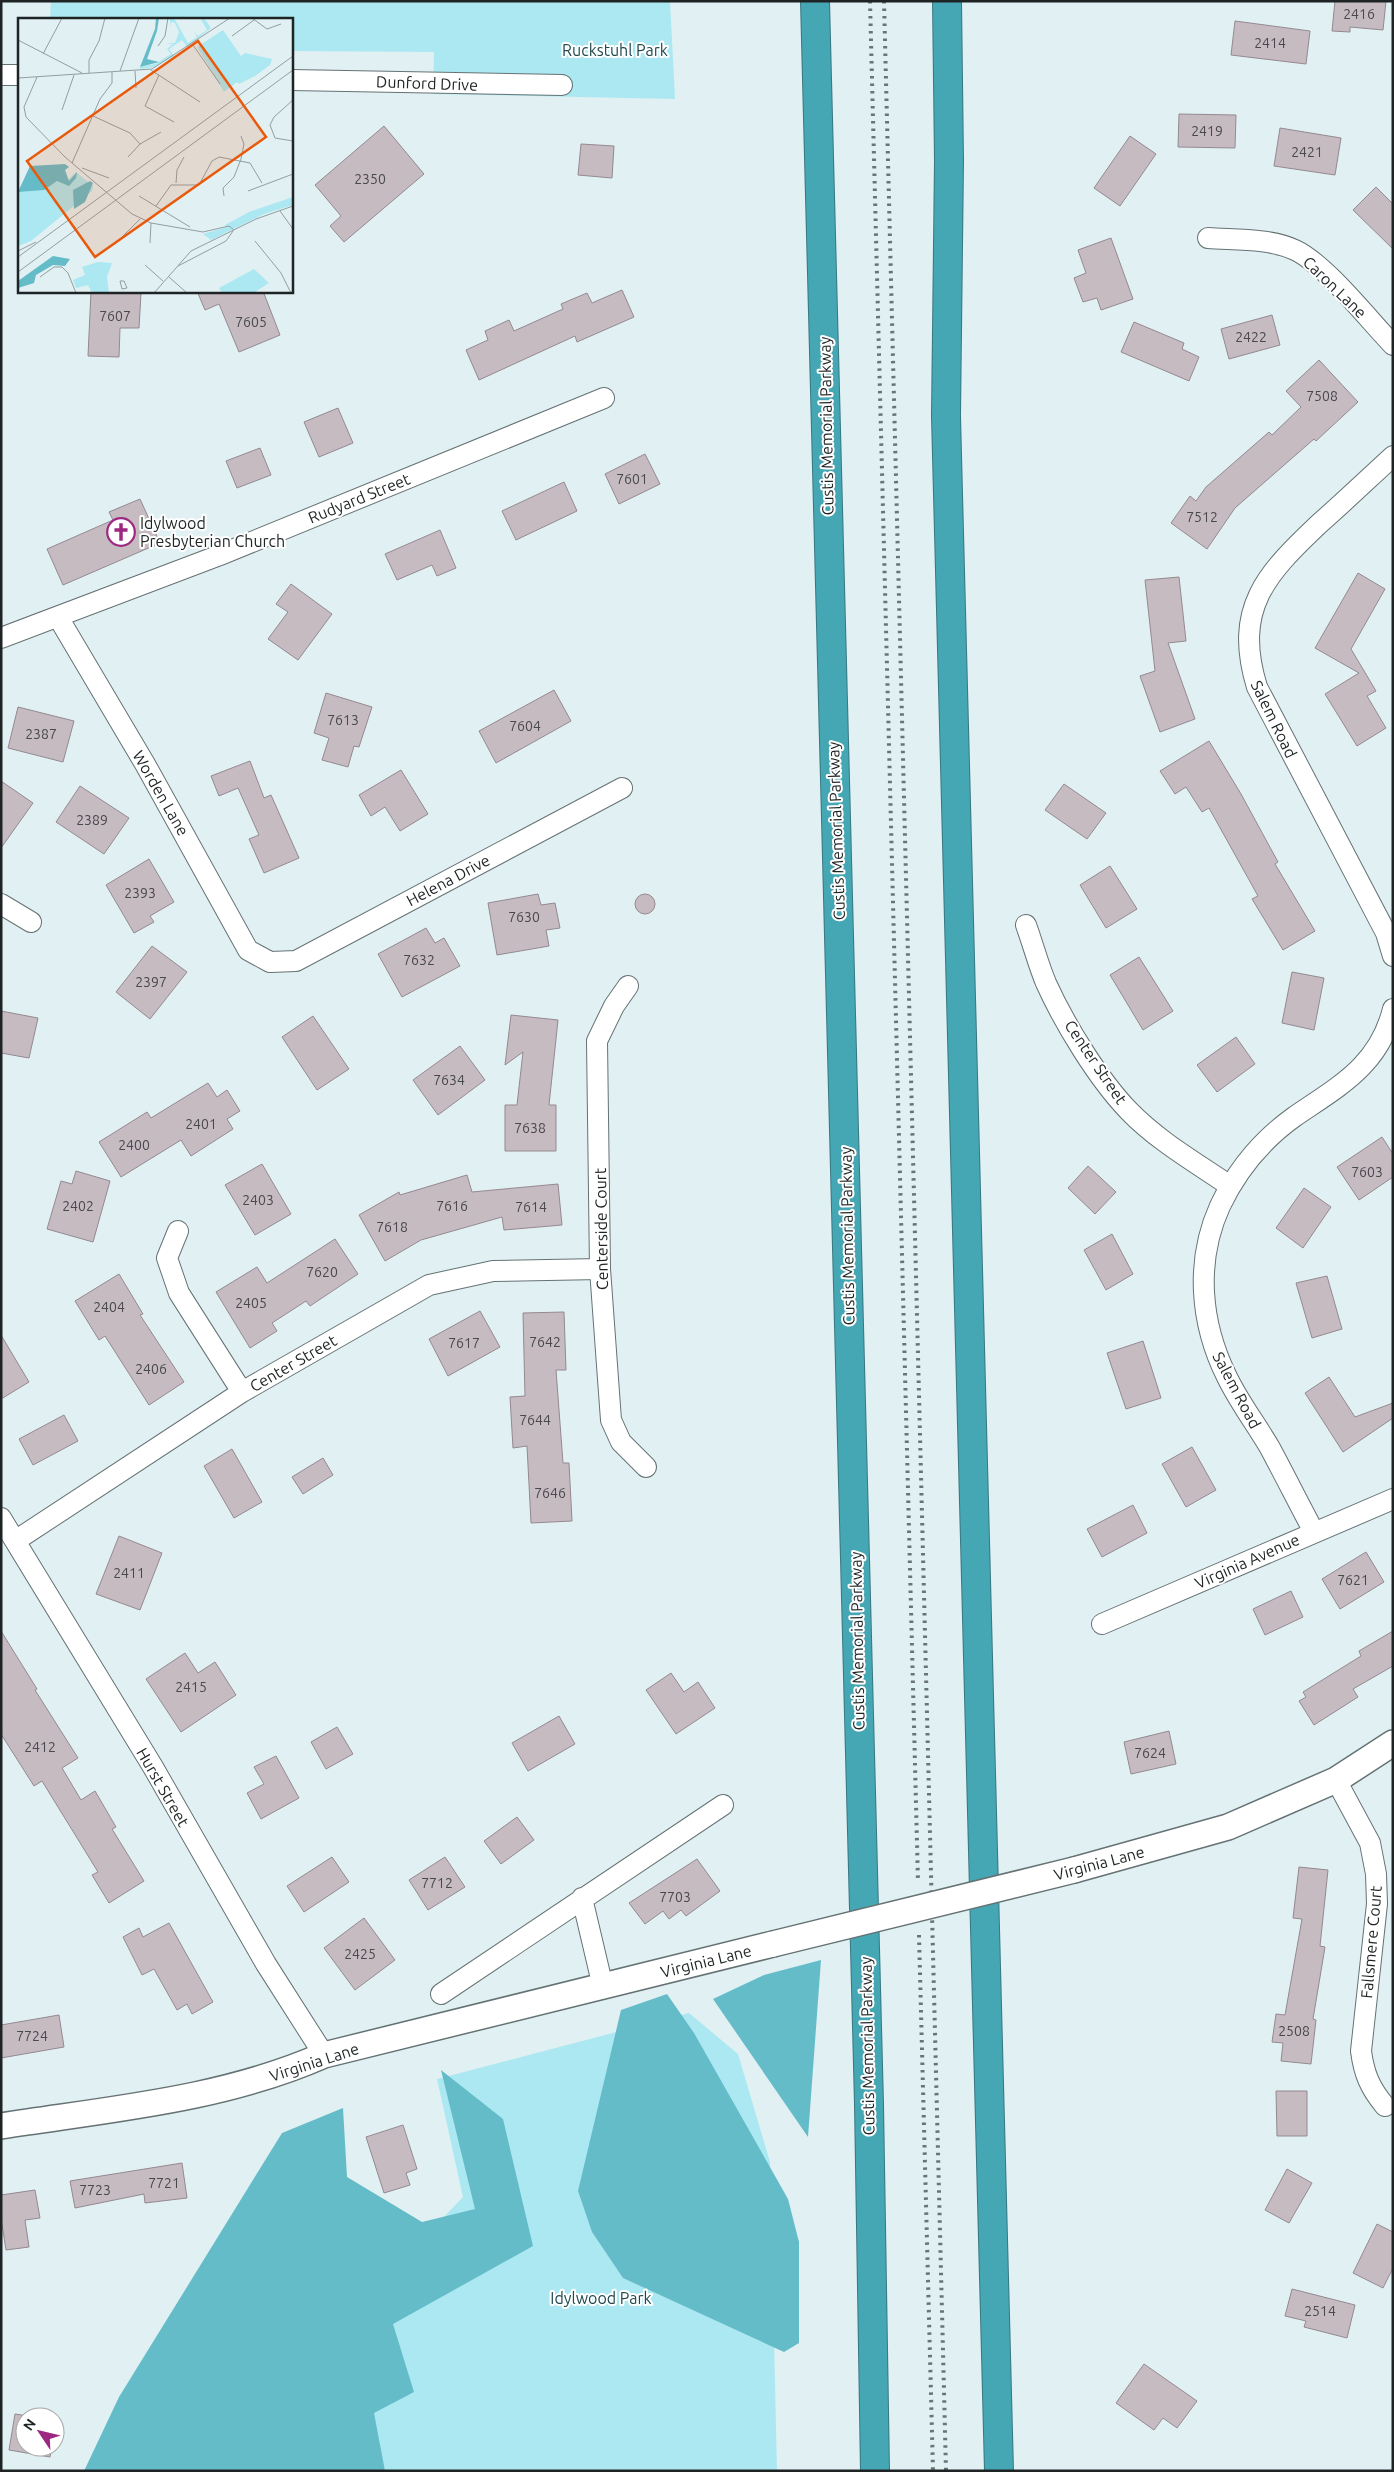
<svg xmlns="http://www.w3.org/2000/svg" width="1394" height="2472" viewBox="0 0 1394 2472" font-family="Ubuntu,sans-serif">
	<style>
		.green { fill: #ace8f1 }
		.forest { fill: #65bcc9 }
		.building { fill: #c7bbc2; stroke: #948990 }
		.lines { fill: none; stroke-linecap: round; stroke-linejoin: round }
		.minor-casing { stroke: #657274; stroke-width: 22 }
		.tertiary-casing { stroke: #657274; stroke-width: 28 }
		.motorway-casing { stroke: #377882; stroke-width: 30 }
		.minor { stroke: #fff; stroke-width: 20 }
		.tertiary { stroke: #fff; stroke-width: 25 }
		.motorway { stroke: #45a6b4; stroke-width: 28 }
		.rail { stroke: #6a7375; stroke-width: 4; stroke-dasharray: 2.5 5; stroke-linecap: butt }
		.tertiary-bridge-casing { stroke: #657274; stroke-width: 28; stroke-linecap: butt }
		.tertiary-bridge { stroke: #fff; stroke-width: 25 }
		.labels { text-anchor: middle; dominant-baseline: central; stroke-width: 4; stroke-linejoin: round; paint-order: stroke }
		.number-label { font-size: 14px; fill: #48494c }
		.park-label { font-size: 16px; fill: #214a50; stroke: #fff }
		.street-label { font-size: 16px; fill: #1e2324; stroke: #fff }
		.poi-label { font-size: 16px; fill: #1e2324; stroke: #fff; text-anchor: start }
		.inset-road { fill: none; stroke: #939ea0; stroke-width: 1 }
		.view { fill: #e8590c; fill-opacity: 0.15; stroke: #e8590c; stroke-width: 2.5 }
		.inset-edge { fill: none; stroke: #1e2324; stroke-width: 2.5 }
	</style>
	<rect width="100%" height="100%" fill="#e1f0f3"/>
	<path class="green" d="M51 1H670L675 99 433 94 434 52 291 51V19H50Z
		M689 2013 738 2054 770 2162 777 2471H85L428 2234 463 2197 437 2079Z"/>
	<path class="forest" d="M821 1960 808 2137 713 1999 764 1975Z
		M667 1994 694 2033 788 2199 799 2242V2343L784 2352 623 2278 592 2232 578 2191 621 2010Z
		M441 2070 503 2119 533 2246 393 2324 414 2392 374 2413 385 2471H84L119 2397 282 2133 343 2108 347 2177 422 2222 475 2209Z"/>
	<path class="building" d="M1335 1H1386L1383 30 1350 27V32L1332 31Z
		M1235 21 1310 31 1306 64 1231 55Z
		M1179 114 1236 115 1235 148 1178 147Z
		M384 126 424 174 344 242 330 226 341 216 315 185Z
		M1280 128 1341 138 1335 175 1274 166Z
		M1130 136 1156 154 1120 206 1094 188Z
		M581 144 614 146 612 178 578 175Z
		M1376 187 1393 204V249L1353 210Z
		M1111 238 1133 299 1101 310 1097 298 1083 302 1074 278 1086 273 1078 250Z
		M622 290 634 317 577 342 575 336 479 380 466 350 488 340 485 331 509 320 514 331 563 309 561 304 587 293 592 303Z
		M91 291 141 293 139 328H120L119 357 88 356Z
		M197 291H263L280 335 239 352 219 304 205 310Z
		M1272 315 1280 345 1229 359 1221 329Z
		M1134 322 1184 343 1182 349 1199 357 1189 381 1121 352Z
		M1319 360 1358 402 1316 441 1314 439 1235 508 1207 549 1171 523 1190 496 1196 501 1206 487 1269 432 1272 435 1301 407 1286 391Z
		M338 408 353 443 319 457 304 422Z
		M260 448 271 475 237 488 226 461Z
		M645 454 660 484 619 504 605 474Z
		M564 482 577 511 516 540 502 511Z
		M140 499 160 543 63 585 47 549 113 520 109 512Z
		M440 530 456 568 437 576 432 565 397 580 385 554Z
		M1358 573 1385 589 1351 649 1376 691 1367 696 1386 728 1357 746 1325 694 1359 673 1315 648Z
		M1179 577 1186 641 1168 643 1195 719 1160 732 1140 676 1155 671 1145 580Z
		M291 584 332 614 298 660 268 639 288 612 276 604Z
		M554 690 571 721 496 763 479 731Z
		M326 693 372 707 359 747 354 746 348 767 322 760 329 738 314 733Z
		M18 707 74 721 63 762 8 748Z
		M1209 741 1241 794 1278 862 1275 864 1315 931 1283 950 1252 899 1258 896 1209 808 1202 812 1186 787 1175 794 1160 771Z
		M250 761 264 798 271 795 299 858 264 873 249 839 259 835 238 788 219 796 211 776Z
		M401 770 428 814 400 831 385 807 371 816 359 795Z
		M1 781 33 803 1 848Z
		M1064 784 1106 813 1087 839 1045 810Z
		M80 786 129 818 104 854 56 822Z
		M149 859 174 902 150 916 154 922 134 933 106 885Z
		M1110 866 1137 909 1106 928 1080 885Z
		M538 894 541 905 555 903 560 928 546 930 549 946 497 955 488 903Z
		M635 904a10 10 0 1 1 20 0a10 10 0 1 1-20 0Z
		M426 928 435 943 444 938 460 966 402 997 378 954Z
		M152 946 187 972 150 1019 116 992Z
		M1139 957 1173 1011 1143 1030 1110 975Z
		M1292 972 1324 978 1314 1030 1282 1023Z
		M1 1011 38 1018 29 1058 1 1053Z
		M511 1015 558 1020 549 1105H556V1151H505V1105H517L523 1052 505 1065Z
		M313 1016 349 1069 317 1090 282 1037Z
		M1236 1037 1255 1064 1217 1092 1197 1065Z
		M460 1046 485 1080 438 1115 413 1080Z
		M208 1083 217 1097 227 1090 240 1111 227 1119 233 1129 191 1156 181 1140 121 1177 99 1142 147 1112 151 1118Z
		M1382 1137 1393 1154V1177L1359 1200 1337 1167Z
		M262 1164 291 1214 255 1235 225 1185Z
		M1088 1166 1116 1192 1095 1214 1068 1188Z
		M76 1171 110 1181 93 1242 47 1229 61 1181 72 1184Z
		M467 1175 472 1192 558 1184 562 1225 504 1230 502 1217 421 1240 385 1261 359 1215 399 1192 400 1195Z
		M1304 1188 1331 1207 1303 1248 1276 1228Z
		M1112 1234 1133 1274 1106 1290 1084 1250Z
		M335 1239 358 1274 310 1306 306 1301 272 1323 277 1331 250 1348 216 1292 257 1267 267 1283Z
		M119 1274 143 1314 140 1315 184 1382 149 1405 105 1336 99 1340 75 1301Z
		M1327 1276 1342 1329 1312 1338 1296 1283Z
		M480 1311 500 1347 448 1376 429 1339Z
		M564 1312 566 1370H556L563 1463H569L572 1521 531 1523 527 1446 513 1448 510 1397 525 1396 523 1313Z
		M1 1335 29 1382 1 1399Z
		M1143 1341 1161 1398 1126 1409 1107 1353Z
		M1329 1377 1355 1417 1393 1403V1418L1343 1452 1305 1393Z
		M64 1415 78 1441 33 1465 19 1439Z
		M1192 1447 1216 1490 1186 1507 1162 1464Z
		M232 1449 262 1502 234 1518 204 1466Z
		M323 1458 333 1475 303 1494 292 1477Z
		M1133 1505 1147 1533 1102 1557 1087 1529Z
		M119 1536 162 1553 140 1610 96 1594Z
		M1366 1552 1384 1582 1340 1609 1322 1579Z
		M1291 1591 1303 1617 1265 1635 1253 1609Z
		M1 1631 37 1689 35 1690 78 1758 62 1768 81 1800 95 1791 116 1827 112 1829 144 1881 109 1903 92 1875 98 1872 42 1781 34 1786 1 1734Z
		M1393 1631V1666L1353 1689 1358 1697 1314 1725 1299 1701 1306 1697 1303 1692 1361 1656 1359 1651Z
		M185 1653 198 1673 215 1662 236 1695 181 1732 146 1679Z
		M671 1673 684 1692 698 1682 715 1708 676 1734 646 1690Z
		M559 1716 575 1744 528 1771 512 1743Z
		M337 1727 353 1754 326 1769 311 1742Z
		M1169 1731 1176 1764 1131 1774 1124 1742Z
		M276 1756 299 1798 261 1819 247 1793 264 1784 254 1767Z
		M517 1817 534 1840 501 1864 484 1841Z
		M332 1857 349 1882 304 1912 287 1886Z
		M445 1857 465 1887 428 1910 409 1880Z
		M697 1859 720 1891 686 1916 681 1910 669 1919 663 1911 645 1924 629 1903Z
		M1299 1867 1328 1870 1320 1946 1325 1947 1313 2019 1316 2020 1311 2064 1281 2061 1283 2043 1272 2042 1276 2014 1285 2015 1302 1919 1293 1918Z
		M364 1918 395 1960 355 1990 324 1948Z
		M169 1923 213 2002 192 2014 187 2004 177 2010 154 1969 142 1975 123 1937 139 1928 143 1937Z
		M59 2015 64 2047 1 2058V2025Z
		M1276 2091H1307V2136H1277Z
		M403 2125 417 2169 406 2173 410 2185 384 2193 366 2137Z
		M182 2163 187 2198 145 2203 144 2194 75 2208 70 2181Z
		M1287 2169 1312 2183 1289 2223 1265 2210Z
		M35 2190 40 2218 25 2220 29 2247 6 2250 1 2218V2195Z
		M1377 2224 1393 2232V2268L1383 2288 1353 2273Z
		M1292 2289 1355 2305 1347 2338 1304 2327 1306 2321 1285 2316Z
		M1144 2364 1197 2401 1177 2428 1163 2418 1154 2430 1116 2403Z
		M15 2414 35 2417H25V2447H52L50 2457 9 2450Z"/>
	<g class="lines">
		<defs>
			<path id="minor" d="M1 75H19
				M291 80 562 85
				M1208 238C1235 240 1269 238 1295 250 1325 264 1368 319 1393 345
				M1393 456C1369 478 1345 501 1320 523 1266 574 1233 608 1257 687L1386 933 1393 956
				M58 617 145 764 248 950 270 962 296 961 622 788
				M1 638 220 555 604 398
				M1 904 31 922
				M1026 925C1033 944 1038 964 1046 983 1064 1023 1098 1079 1129 1111 1158 1141 1195 1162 1230 1186
				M628 986 614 1006 597 1041 600 1269 611 1420 621 1442 646 1467
				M178 1231 167 1258 179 1293 242 1392
				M1 1518 153 1767 266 1964 324 2055
				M1314 1532C1299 1504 1285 1476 1270 1448 1256 1424 1239 1402 1227 1377 1200 1323 1195 1261 1220 1206 1237 1170 1262 1140 1294 1117 1339 1086 1379 1066 1393 1009
				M15 1541 242 1392 429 1285 493 1271 600 1269
				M1102 1624 1393 1499
				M1336 1780 1370 1843 1376 1874 1377 1904 1361 2051C1364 2074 1370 2088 1385 2106
				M582 1898 603 1987
				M441 1994 723 1805"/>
			<path id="tertiary" d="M1074 1870 1228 1827 1336 1780 1393 1743
				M1 2126C110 2109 222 2100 324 2055L773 1944"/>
			<path id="motorway" d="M815 1 869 2104 875 2471
				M947 1 949 161 946 416 999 2471"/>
		</defs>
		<use href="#minor" class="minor-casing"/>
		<use href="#tertiary" class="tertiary-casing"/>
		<use href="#motorway" class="motorway-casing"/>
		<use href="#minor" class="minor"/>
		<use href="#tertiary" class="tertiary"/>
		<use href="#motorway" class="motorway"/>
		<path class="rail" d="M870 1 918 1882
			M884 1 946 2471
			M919 1935 933 2471"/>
		<defs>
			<path id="tertiary-bridge" d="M773 1944 1074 1870"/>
		</defs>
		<use href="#tertiary-bridge" class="tertiary-bridge-casing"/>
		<use href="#tertiary-bridge" class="tertiary-bridge"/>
	</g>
	<defs>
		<symbol id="church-ring" viewBox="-11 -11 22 22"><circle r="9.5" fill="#fff" stroke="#9e2881" stroke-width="1.5"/><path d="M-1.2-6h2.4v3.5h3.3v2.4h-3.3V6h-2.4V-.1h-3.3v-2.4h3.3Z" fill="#9e2881"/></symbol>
	</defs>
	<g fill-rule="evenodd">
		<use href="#church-ring" x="105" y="516" width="32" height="32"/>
	</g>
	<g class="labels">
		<g class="number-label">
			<text x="1359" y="14">2416</text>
			<text x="1270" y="43">2414</text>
			<text x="1207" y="131">2419</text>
			<text x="1307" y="152">2421</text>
			<text x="370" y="179">2350</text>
			<text x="115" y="316">7607</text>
			<text x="251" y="322">7605</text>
			<text x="1251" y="337">2422</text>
			<text x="1322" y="396">7508</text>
			<text x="632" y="479">7601</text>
			<text x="1202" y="517">7512</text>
			<text x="343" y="720">7613</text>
			<text x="525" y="726">7604</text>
			<text x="41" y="734">2387</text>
			<text x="92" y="820">2389</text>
			<text x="140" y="893">2393</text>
			<text x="524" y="917">7630</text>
			<text x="419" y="960">7632</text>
			<text x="151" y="982">2397</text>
			<text x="449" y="1080">7634</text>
			<text x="201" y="1124">2401</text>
			<text x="530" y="1128">7638</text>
			<text x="134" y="1145">2400</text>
			<text x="1367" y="1172">7603</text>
			<text x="258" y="1200">2403</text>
			<text x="78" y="1206">2402</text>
			<text x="452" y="1206">7616</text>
			<text x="531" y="1207">7614</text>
			<text x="392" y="1227">7618</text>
			<text x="322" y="1272">7620</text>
			<text x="251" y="1303">2405</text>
			<text x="109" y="1307">2404</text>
			<text x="545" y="1342">7642</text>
			<text x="464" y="1343">7617</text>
			<text x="151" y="1369">2406</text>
			<text x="535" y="1420">7644</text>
			<text x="550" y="1493">7646</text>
			<text x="129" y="1573">2411</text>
			<text x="1353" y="1580">7621</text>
			<text x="191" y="1687">2415</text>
			<text x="40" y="1747">2412</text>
			<text x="1150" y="1753">7624</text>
			<text x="437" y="1883">7712</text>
			<text x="675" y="1897">7703</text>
			<text x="360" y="1954">2425</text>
			<text x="1294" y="2031">2508</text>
			<text x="32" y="2036">7724</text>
			<text x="164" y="2183">7721</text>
			<text x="95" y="2190">7723</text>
			<text x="1320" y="2311">2514</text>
		</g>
		<g class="park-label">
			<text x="615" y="50">Ruckstuhl Park</text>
			<text x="601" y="2298">Idylwood Park</text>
		</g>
		<g class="street-label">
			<text transform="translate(427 83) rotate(2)">Dunford Drive</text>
			<text transform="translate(1335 287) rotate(44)">Caron Lane</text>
			<text transform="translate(826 426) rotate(-91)">Custis Memorial Parkway</text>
			<text transform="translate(359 498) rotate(-22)">Rudyard Street</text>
			<text transform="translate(1274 719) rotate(64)">Salem Road</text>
			<text transform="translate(161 793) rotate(60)">Worden Lane</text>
			<text transform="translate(836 831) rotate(-92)">Custis Memorial Parkway</text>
			<text transform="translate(448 880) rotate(-28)">Helena Drive</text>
			<text transform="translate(1096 1062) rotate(56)">Center Street</text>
			<text transform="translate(601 1229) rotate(-91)">Centerside Court</text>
			<text transform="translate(847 1236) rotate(-91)">Custis Memorial Parkway</text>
			<text transform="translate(293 1363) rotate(-30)">Center Street</text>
			<text transform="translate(1237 1390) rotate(62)">Salem Road</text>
			<text transform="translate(1247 1561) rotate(-24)">Virginia Avenue</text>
			<text transform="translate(857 1641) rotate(-91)">Custis Memorial Parkway</text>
			<text transform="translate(163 1787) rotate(60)">Hurst Street</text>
			<text transform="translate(1099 1863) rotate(-15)">Virginia Lane</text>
			<text transform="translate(1371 1942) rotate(-85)">Fallsmere Court</text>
			<text transform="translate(706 1961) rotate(-14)">Virginia Lane</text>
			<text transform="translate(867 2046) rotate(-91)">Custis Memorial Parkway</text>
			<text transform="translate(314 2062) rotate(-18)">Virginia Lane</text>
		</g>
		<g class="poi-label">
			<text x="140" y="523">Idylwood<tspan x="140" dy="18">Presbyterian Church</tspan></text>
		</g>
	</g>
	<g transform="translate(18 18)">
		<rect width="275" height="275" fill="#e1f0f3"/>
		<path d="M152 0H156L170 25 179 19 176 13 180 18 189 12 182 0H186L193 10 169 29 164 22 151 31 156 38 136 49 122 51V49L137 46 153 36 149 31 155 26 147 25H157L161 14 157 5 153 4 152 9ZM205 12 223 38 227 35 254 41 252 47 237 58 221 66 219 64 206 74 179 29ZM58 154 75 168 74 173 13 223 0 228V171L51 161ZM275 179V187L246 196 193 222 185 216 209 209 207 207 231 194ZM80 244 94 245 89 259 91 275H74L70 267 58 270 55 262 67 257 64 249ZM236 251 251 265 235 275H204L201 270Z" fill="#ace8f1"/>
		<path d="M138 0H141L139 13 129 41 141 44 122 49 137 11ZM47 146 51 149 47 152 51 163 59 154 58 160 51 168 39 163 26 172 0 174 12 148ZM72 163 75 165 67 184 56 191 55 172ZM35 238 52 241 47 248 35 247 18 257 16 265 0 270V263Z" fill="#65bcc9"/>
		<path class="inset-road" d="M234 0 249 11 263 6M214 18 236 2M0 22 64 55M175 27 202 66M140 28 147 18 150 0M25 36 44 0M133 52 182 84M102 53 121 0M117 53 118 70M71 55V42L81 23 87 0M141 57 127 88 156 104M19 59 6 89 8 99 47 139 114 196 133 205 185 214 211 208 216 212M0 60 134 51 212 0M275 82 256 99 252 107 257 120 275 123M44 92 56 57M75 98 112 115 122 126M110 139 122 126 143 114M54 145 82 81 94 65V54M64 150 91 160M158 165 159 152 166 139M230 173 275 156M121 178 172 209M206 178 205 170 216 159 223 141 226 126 223 118M138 188 153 167H181L194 143 201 139 232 145 244 165M262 193 275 211M102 221 122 201M237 223 263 255 273 275M132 225 133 205M0 233 18 224M0 239 275 38M127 247 145 263M160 248 208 223 215 213M0 254 275 52M22 259 36 249H44L50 255 58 275M151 259 169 275M102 263H106L109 270 104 271ZM136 275 173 233 238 201 275 188"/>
		<path class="view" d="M180 23 248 119 77 239 9 143Z"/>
		<rect width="275" height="275" class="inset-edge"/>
	</g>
	<rect width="1394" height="2472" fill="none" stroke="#1e2324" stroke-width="5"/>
	<g transform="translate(40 2432) rotate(305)"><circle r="24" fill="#ffffff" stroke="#a5a7a7"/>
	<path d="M0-4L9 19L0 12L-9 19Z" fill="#9e2881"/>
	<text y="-8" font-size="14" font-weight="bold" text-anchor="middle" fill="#1e2324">N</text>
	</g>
</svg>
